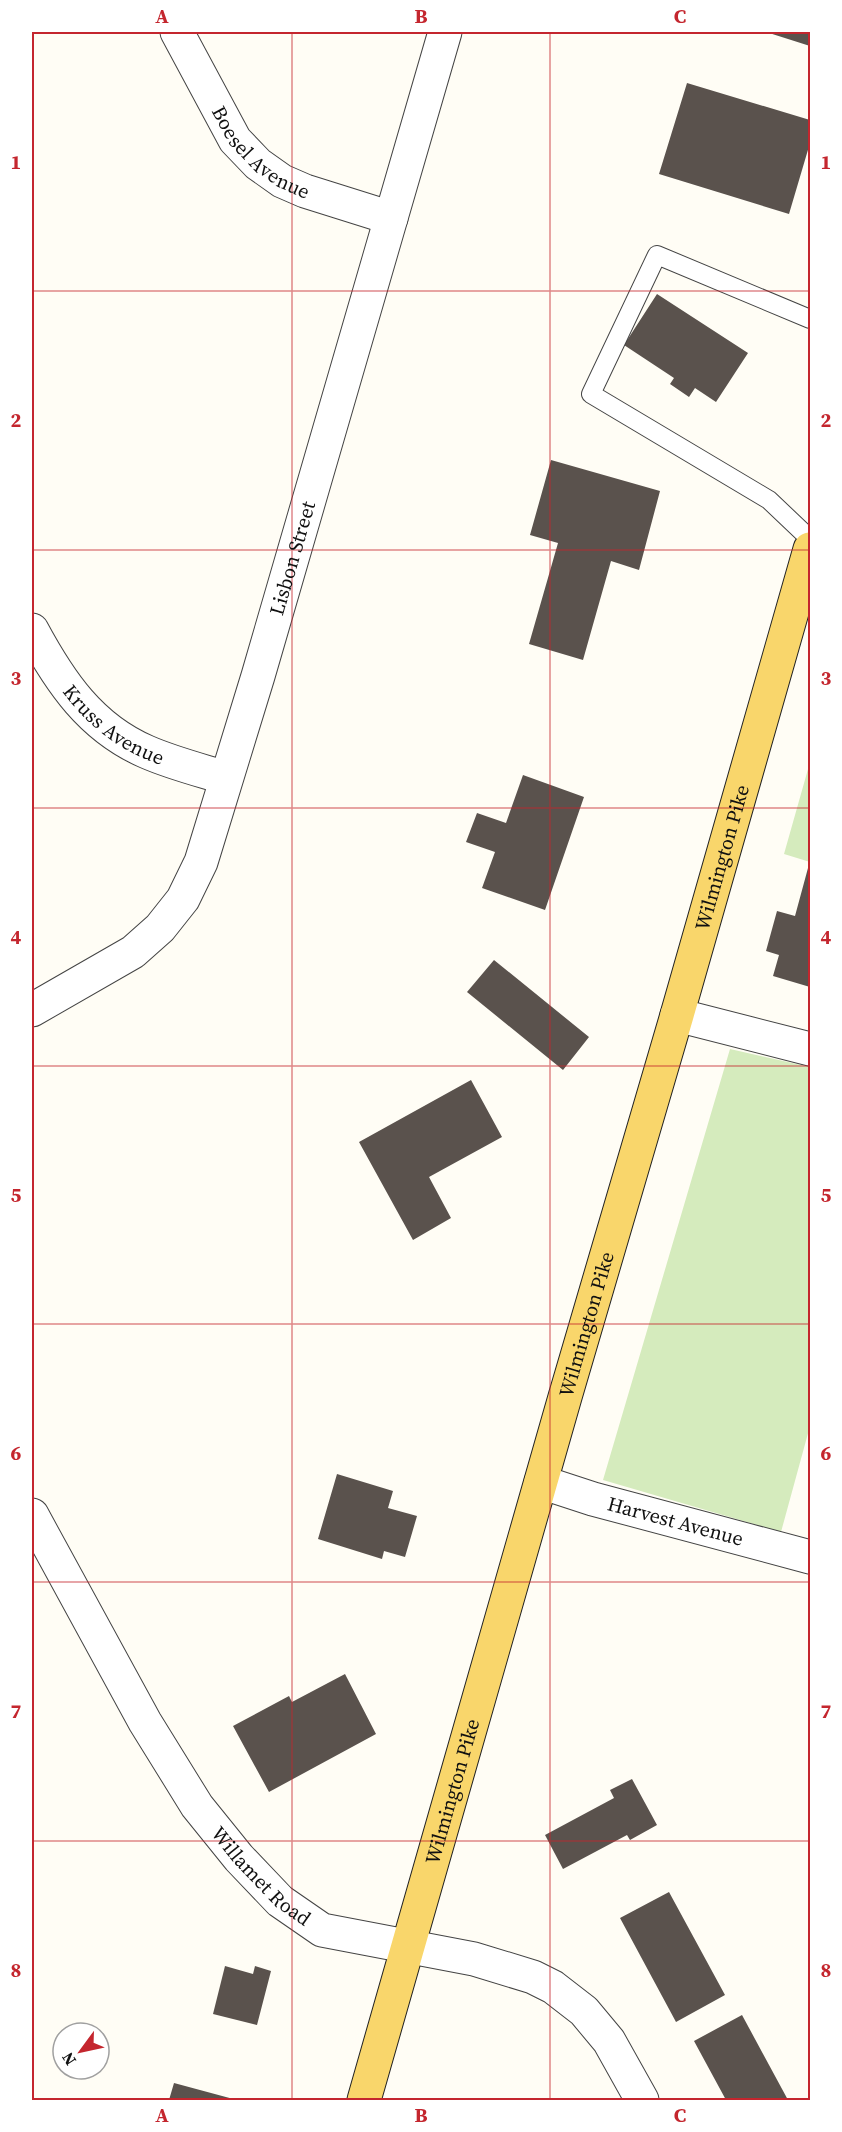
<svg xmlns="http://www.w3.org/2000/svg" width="842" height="2132" viewBox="0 0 842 2132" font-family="'Source Serif 4',serif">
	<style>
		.grass { fill: #d5ebbd }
		.building { fill: #5a524d }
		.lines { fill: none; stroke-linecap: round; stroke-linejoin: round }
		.lane-casing { stroke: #444; stroke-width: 20 }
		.street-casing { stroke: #444; stroke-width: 35 }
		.primary-casing { stroke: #222; stroke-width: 35 }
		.lane { stroke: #fff; stroke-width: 18 }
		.street { stroke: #fff; stroke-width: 33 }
		.primary { stroke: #f9d66b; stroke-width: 33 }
		.grid { fill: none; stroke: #c4262e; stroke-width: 1.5; stroke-opacity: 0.55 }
		.labels { text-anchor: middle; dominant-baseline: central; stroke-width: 6; stroke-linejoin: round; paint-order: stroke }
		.street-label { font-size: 20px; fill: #111; stroke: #fff }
		.neatline { fill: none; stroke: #c4262e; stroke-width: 2 }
		.grid-label { font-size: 20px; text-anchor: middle; font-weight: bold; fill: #c4262e }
	</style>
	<rect width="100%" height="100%" fill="#fffdf5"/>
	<path class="grass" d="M810 762V862L784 854Z
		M730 1049 810 1067V1426L781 1532 603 1480Z"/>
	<path class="building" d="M766 32H810V46Z
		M687 83 810 120V143L789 214 659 174Z
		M657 294 748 353 716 402 695 388 689 397 670 384 674 378 624 345Z
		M551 460 660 491 639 570 611 561 583 660 529 644 558 543 530 535Z
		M523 775 584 797 545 910 482 888 495 852 466 842 477 813 506 823Z
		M808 868 810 869V987L773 976 779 955 766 951 777 911 795 916Z
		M494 960 589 1037 563 1070 467 992Z
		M471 1080 502 1137 429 1177 451 1218 413 1240 359 1142Z
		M337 1474 393 1491 388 1508 417 1516 405 1557 384 1551 382 1559 318 1539Z
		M345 1674 376 1734 269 1792 233 1726 289 1696 292 1702Z
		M632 1779 657 1825 630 1840 627 1835 563 1869 545 1835 614 1798 610 1790Z
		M669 1892 725 1995 676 2022 620 1918Z
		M225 1966 253 1974 255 1966 271 1971 257 2025 213 2014Z
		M742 2015 788 2100H726L694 2041Z
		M174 2083 237 2100H169Z"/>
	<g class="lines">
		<defs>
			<path id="lane" d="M810 319 657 255 591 394 769 500 810 539"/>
			<g id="street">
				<path id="s1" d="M177 32 235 140 258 164 282 181 305 191 391 218"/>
				<path id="s2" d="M32 630C60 682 91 728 147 752 172 763 200 770 226 778"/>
				<path id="s3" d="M32 1010 133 952 160 928 183 899 201 862 258 676 445 32"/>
				<path d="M677 1015 810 1049"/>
				<path id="s4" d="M541 1482 593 1499 810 1557"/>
				<path id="s5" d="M32 1515 145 1722 197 1806 239 1858 280 1901 322 1930 474 1959 533 1977 553 1987 584 2011 609 2041 642 2100"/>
			</g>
			<g id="primary">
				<path id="s6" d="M364 2100 565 1397 677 1015 810 549"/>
			</g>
		</defs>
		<use href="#lane" class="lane-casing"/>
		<use href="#street" class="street-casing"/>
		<use href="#primary" class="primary-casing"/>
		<use href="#lane" class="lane"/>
		<use href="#street" class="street"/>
		<use href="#primary" class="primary"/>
	</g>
	<path class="grid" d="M292 32V2100M550 32V2100M32 291H810M32 550H810M32 808H810M32 1066H810M32 1324H810M32 1582H810M32 1841H810"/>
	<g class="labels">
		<g class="street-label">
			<text stroke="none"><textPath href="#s1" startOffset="150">Boesel Avenue</textPath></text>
			<text stroke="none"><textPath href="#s3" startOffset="548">Lisbon Street</textPath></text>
			<text stroke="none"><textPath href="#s2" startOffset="128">Kruss Avenue</textPath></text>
			<text stroke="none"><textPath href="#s6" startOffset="1293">Wilmington Pike</textPath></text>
			<text stroke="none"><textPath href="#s6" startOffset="807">Wilmington Pike</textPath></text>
			<text stroke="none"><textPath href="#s4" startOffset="140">Harvest Avenue</textPath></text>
			<text stroke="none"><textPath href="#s6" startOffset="321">Wilmington Pike</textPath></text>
			<text stroke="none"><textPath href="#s5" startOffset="430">Willamet Road</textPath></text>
		</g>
	</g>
	<rect width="842" height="2132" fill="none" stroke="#ffffff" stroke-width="66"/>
	<g transform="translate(81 2051) rotate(237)"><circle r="28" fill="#ffffff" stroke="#a0a0a0" stroke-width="1.5"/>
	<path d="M0-4.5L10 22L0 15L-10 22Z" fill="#c4262e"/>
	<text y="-9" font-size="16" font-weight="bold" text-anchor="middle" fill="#111111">N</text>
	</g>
	<rect x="33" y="33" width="776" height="2066" class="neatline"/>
	<g class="grid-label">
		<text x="162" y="23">A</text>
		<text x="421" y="23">B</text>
		<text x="680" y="23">C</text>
		<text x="16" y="169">1</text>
		<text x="826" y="169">1</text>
		<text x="16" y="427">2</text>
		<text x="826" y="427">2</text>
		<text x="16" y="685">3</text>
		<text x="826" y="685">3</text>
		<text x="16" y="944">4</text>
		<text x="826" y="944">4</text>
		<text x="16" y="1202">5</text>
		<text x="826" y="1202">5</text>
		<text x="16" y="1460">6</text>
		<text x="826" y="1460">6</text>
		<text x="16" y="1718">7</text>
		<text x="826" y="1718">7</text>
		<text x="16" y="1977">8</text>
		<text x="826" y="1977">8</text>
		<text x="162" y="2122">A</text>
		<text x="421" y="2122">B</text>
		<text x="680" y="2122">C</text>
	</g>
</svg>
